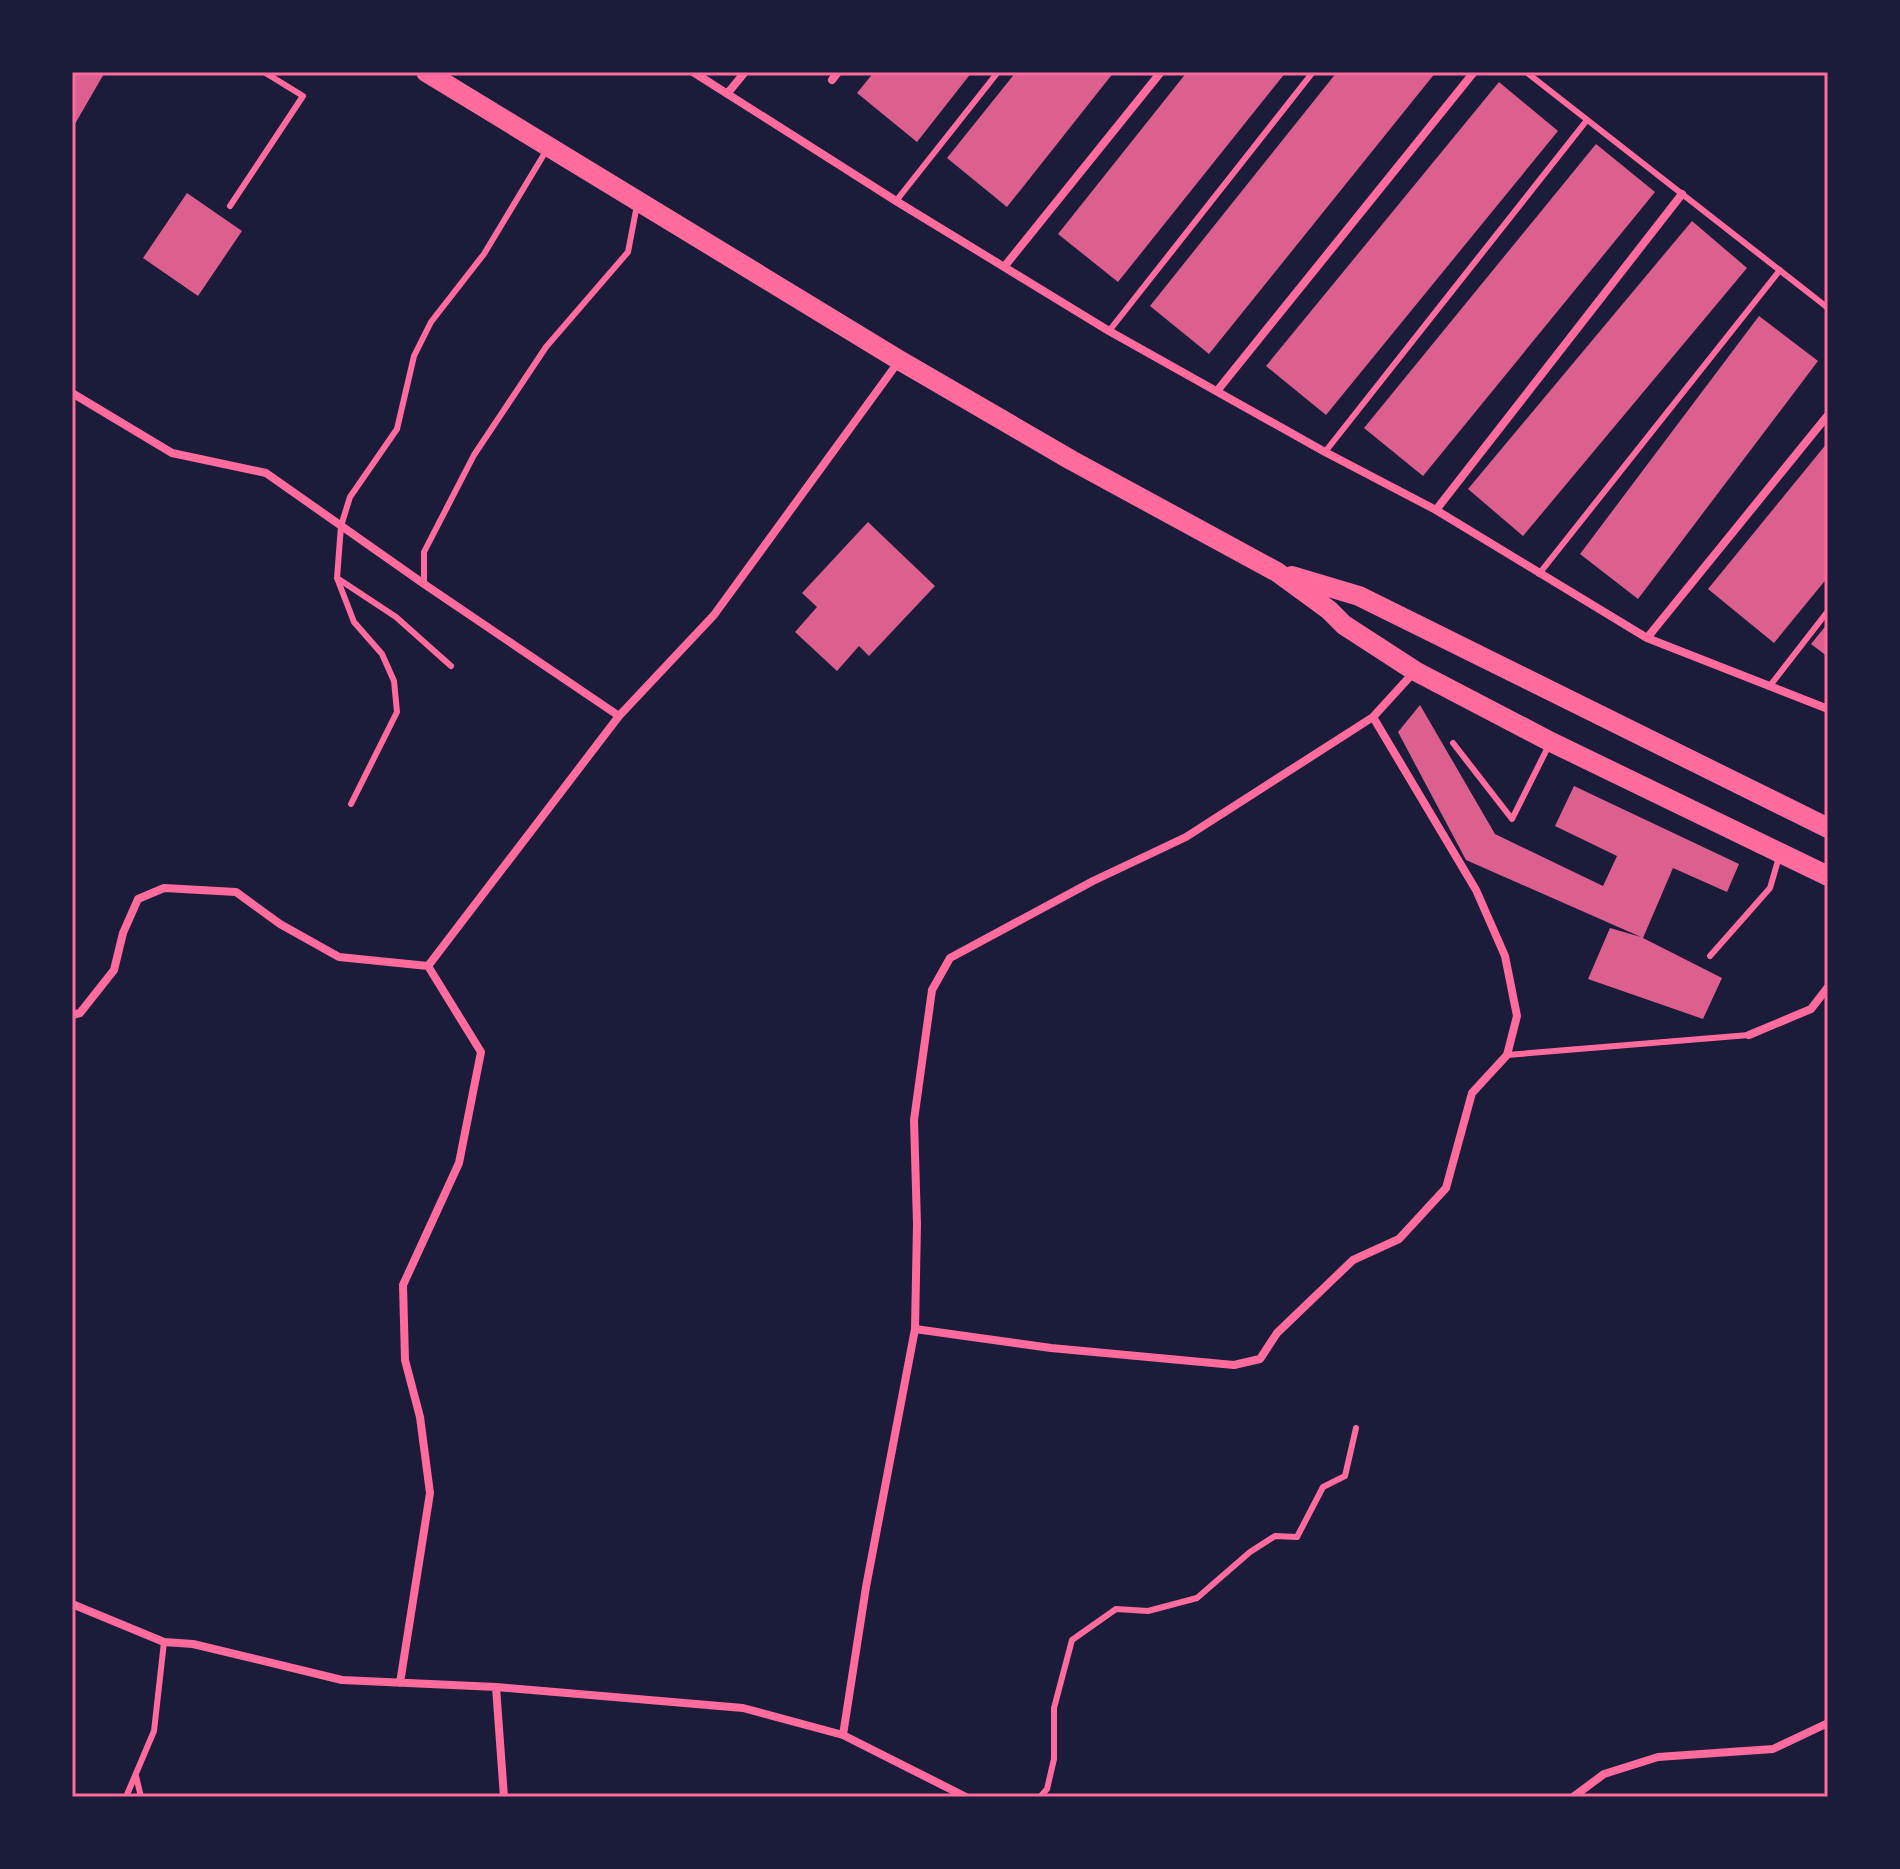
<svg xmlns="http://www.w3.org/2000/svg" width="1900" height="1869" viewBox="0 0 1900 1869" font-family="Georgia,serif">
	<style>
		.building { fill: #dd5f8e }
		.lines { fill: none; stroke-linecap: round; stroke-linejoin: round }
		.service { stroke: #ff6b9d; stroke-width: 6 }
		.minor { stroke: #ff6b9d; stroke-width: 8 }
		.primary { stroke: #ff6b9d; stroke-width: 20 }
		.neatline { fill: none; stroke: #ff6b9d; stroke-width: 3 }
	</style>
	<rect width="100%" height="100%" fill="#1b1b3a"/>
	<path class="building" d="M72 72H105L72 129Z
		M874 72H972L917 142 857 93Z
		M1016 72H1114L1007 207 947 158Z
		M1187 72H1286L1118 282 1058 234Z
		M1337 72H1436L1209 354 1150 306Z
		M1499 82 1558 131 1326 415 1266 366Z
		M1596 144 1655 192 1423 476 1364 428Z
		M187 193 242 231 198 296 143 258Z
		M1692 221 1747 268 1523 536 1468 489Z
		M1759 316 1818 361 1638 599 1580 554Z
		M1828 442V577L1774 643 1708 589Z
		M868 522 935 586 869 656 859 646 837 671 795 632 817 607 802 593Z
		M1828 623V657L1811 644Z
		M1420 705 1495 834 1603 886 1617 856 1555 826 1574 786 1739 864 1727 892 1673 868 1643 938 1722 978 1703 1019 1588 979 1610 928 1641 937 1466 860 1398 732Z"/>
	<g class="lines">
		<path class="service" d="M1526 72 1828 308
			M896 201 998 72
			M230 206 303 96 264 72
			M1109 331 1313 72
			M1325 452 1587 120
			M1539 574 1780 270
			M337 578 396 617 451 666
			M424 584V552L474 455 546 347 628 252 637 205
			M1769 687 1828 611
			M1453 743 1512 819 1549 745
			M351 804 397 712 394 681 382 654 354 622 337 578 341 526 350 497 397 429 414 356 431 322 484 254 546 151
			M1710 956 1770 888 1779 857
			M1507 1055 1749 1035
			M136 1776 141 1797
			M126 1797 154 1731 164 1642
			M1040 1797 1047 1789 1054 1759V1708L1072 1640 1116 1609 1148 1611 1197 1598 1250 1552 1275 1536 1297 1537 1323 1487 1345 1476 1356 1428"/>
		<path class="minor" d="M693 72 896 201 1109 331 1325 452 1436 510 1647 638 1828 709
			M832 80 838 72
			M727 94 745 72
			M1004 267 1161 72
			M1217 391 1474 72
			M72 393 172 453 266 473 424 584 619 716
			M1436 510 1682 194
			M1647 638 1828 415
			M428 966 619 716 714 615 899 361
			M72 1015 80 1013 114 970 123 933 138 899 164 888 236 892 280 924 339 957 428 966
			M1749 1035 1811 1009 1828 987
			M915 1329 1051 1348 1234 1365 1260 1359 1277 1333 1353 1260 1399 1239 1446 1188 1472 1093 1507 1055 1517 1016 1505 956 1476 890 1373 717
			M72 1604 164 1642 193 1644 342 1680 496 1687 743 1708 843 1735 966 1797
			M400 1683 430 1493 420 1417 405 1360 403 1285 459 1163 481 1052 428 966
			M496 1687 504 1797
			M843 1735 866 1587 915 1329 917 1224 914 1120 932 990 950 958 1093 881 1186 837 1373 717 1415 671
			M1573 1797 1604 1774 1658 1757 1773 1749 1828 1723"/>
		<path class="primary" d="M426 72 899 360 1071 460 1277 572 1329 610 1344 625 1415 671 1551 742 1828 876
			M1292 576 1359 596 1828 828"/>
	</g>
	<rect width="1900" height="1869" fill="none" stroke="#1b1b3a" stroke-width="148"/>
	<rect x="74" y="74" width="1752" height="1721" class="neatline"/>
</svg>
